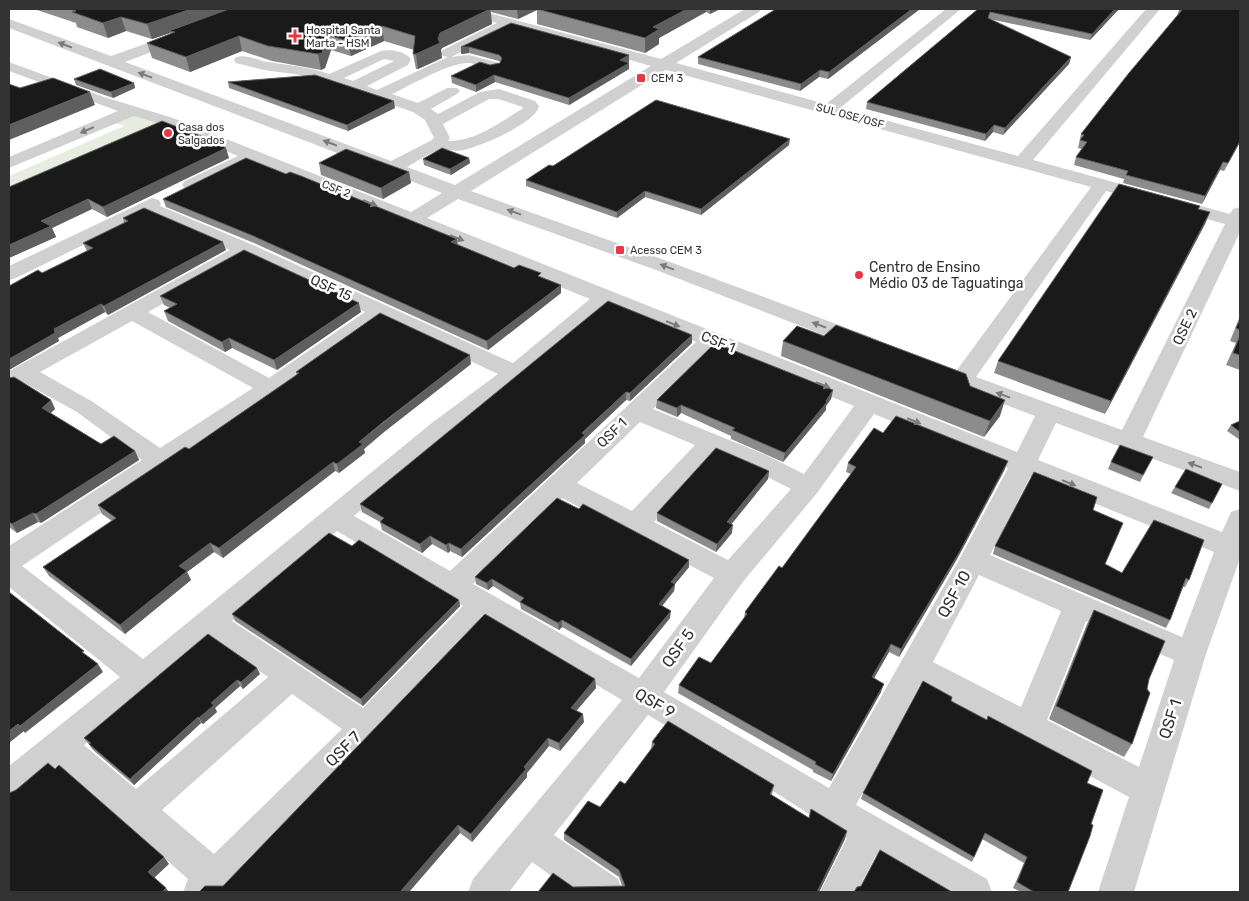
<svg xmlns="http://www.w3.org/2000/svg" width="1249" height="901" viewBox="0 0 1249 901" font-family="Rubik,sans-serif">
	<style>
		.green { fill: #e6ecdf }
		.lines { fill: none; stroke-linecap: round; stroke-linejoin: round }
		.minor { fill: #d0d0d0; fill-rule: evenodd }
		.wall { fill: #8c8c8c }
		.shaded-wall { fill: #5f5f5f }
		.building { fill: #1a1a1a; stroke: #5f5f5f }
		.oneway { fill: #7a7a7a }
		.poi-dot { fill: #e63946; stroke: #fff; stroke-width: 2 }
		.labels { text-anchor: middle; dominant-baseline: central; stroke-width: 5; stroke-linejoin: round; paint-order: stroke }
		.far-poi-label { font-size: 11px; fill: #333; stroke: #fff; text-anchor: start }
		.far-street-label { font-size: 11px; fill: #333; stroke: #fff }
		.poi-label { font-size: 14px; fill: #333; stroke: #fff; text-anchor: start }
		.street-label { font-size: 14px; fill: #333; stroke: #fff }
		.near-street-label { font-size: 16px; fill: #333; stroke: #fff }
	</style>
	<rect width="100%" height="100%" fill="#fff"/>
	<path class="green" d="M132 111 165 121 9 189V176L124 126 109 121Z"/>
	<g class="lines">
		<path class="minor" d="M453 9H474L661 59 745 9H761L759 12 676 63 826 104 946 9H961L840 108 1018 156 1146 9H1160L1033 160 1230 214 1233 209 1240 207V232L1143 437 1240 472V491L1056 423 1038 460 1222 532 1231 512 1240 509V561H1239L1206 654 1134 892H1098L1129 797 920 685 856 805 987 879 992 892H939L876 855 857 892H820L847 838 726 761 648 715 554 835 618 879 623 892H574L532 862 509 892H468L473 879 622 700 486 620 376 737 226 892H183L188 879 59 765 21 797 9 802V766L120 677 9 587V546L142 460 77 412 23 382 9 387V371L230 250 146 214 16 278 9 280V266L152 198 159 200 161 204 160 206 253 245 513 363 590 299 253 162 197 189 191 190 185 189 182 185 185 181 238 156 161 124 134 116 9 168V157L118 111 9 71V62L104 97 173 118 411 212 442 193 9 28V19L111 56 176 33H186L188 36 186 39 125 62 391 161 432 140 434 138 425 120 413 112 308 76 264 70 236 63 234 60 236 57C246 54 257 60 267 62 288 65 309 67 329 74L381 51C391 49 404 51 411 59L408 65 367 86 377 90 448 57 443 56 441 53 443 50 497 23 455 12ZM511 27 651 66 455 185 407 167C415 163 433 150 441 150 449 149 456 152 464 150 481 146 536 123 539 106L535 101 499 89 480 92 438 114 431 109 457 94 460 91 457 88H447L418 103 392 94C409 86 450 62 469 63 479 64 488 72 499 69L501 66 499 63 469 55 451 57ZM384 59 394 61 353 81 344 78ZM666 70 1091 187 957 370 937 364 929 366 926 371 929 376 1035 416 1017 452 427 218 458 199 656 270 855 347 863 349 871 347 874 342 871 337 670 262 471 191ZM489 99H498L523 107 522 109C500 122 476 141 448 141L450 138 443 124ZM1106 191 1225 224 1122 430 976 377ZM247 257 365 312 269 378 148 312ZM608 306 696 342 450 571 354 516 451 434 523 378ZM382 320 498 374 433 422 143 659 22 566 278 393ZM132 321 253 388 160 448 93 402 40 372ZM714 349 854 406 804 474 768 456 653 409ZM874 414 1008 468 959 560 829 788 664 692 742 583 817 493ZM640 422 695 445 632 511 577 483ZM715 454 750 468 791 489 728 560 654 522ZM1030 477 1214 552 1182 637 990 555ZM562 498 714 578 639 678 473 584ZM337 531 463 606 363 708 232 621ZM979 575 1061 611 1021 707 933 662ZM1086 621 1174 660 1139 767 1047 720ZM211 638 268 677 136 789 84 745ZM292 694 342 729 214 854 162 810Z"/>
	</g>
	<path class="wall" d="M34 9H720L710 14 706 12 659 38V44L645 53 537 24V10L518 19 491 12 492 24 442 48 441 50 442 58 418 69H416L413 54 414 50 384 41 351 56 331 50 325 68 321 70 272 61 242 51 190 72 152 58 147 43 170 34V33L152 39 126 31 108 38 77 27 76 23Z
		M920 9 828 79 819 77 800 91 698 64V57Z
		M978 9H1119L1090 40 989 19 1071 57 1069 64 1003 135 993 132 985 141 866 109 867 102Z
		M1240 9V142L1224 171 1220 170 1202 204 1123 183 1124 179 1074 165 1076 157 1082 149 1078 148 1081 134 1177 16 1179 10Z
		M511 23 629 55V62H628L629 63V69L569 105 495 82 476 92 452 83 451 76 490 65 500 63V62L499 61 469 53 461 54V47Z
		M74 79 134 83 135 88 113 98 76 85Z
		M228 82 395 108 348 131 229 88Z
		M162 121 219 146 229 158 107 217 92 209 52 228 56 237 9 258Z
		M789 145 701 215 645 197 617 218 526 186V180L553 166Z
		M469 158 470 163 451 175 424 165 423 159Z
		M319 163 409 172 411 183 383 199 321 175Z
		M163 199 457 244 514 268 541 277 561 293 488 350 254 243 166 207Z
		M1198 209 1210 212 1205 224 1105 414 994 373 998 361Z
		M123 218 226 250 108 315 105 312 58 338 59 341 9 370 42 273 87 251 83 243 124 223Z
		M160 296 361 312 277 370 232 348 225 352 168 321 164 311 170 308 164 305Z
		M1240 316V370L1226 365 1236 343 1230 341Z
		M824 336 970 386 1000 416 984 437 781 356 783 341Z
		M692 343 630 401 626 400 585 439V443L462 557 450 551 448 553 432 544 422 553 382 530 380 522 362 512 360 504Z
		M471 364 384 432 364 449 365 453 339 473 335 471 223 558 214 552 187 572 191 580 125 634 49 576 43 567 112 521 102 514 98 505 189 449 297 375 296 372Z
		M9 378 51 400 55 409 51 413 101 444 135 451 139 460 41 523 38 522 17 533 9 527Z
		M833 390 831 399 826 406V410L783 462 731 439V436L681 413 677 417 656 408 657 400Z
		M1240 421V440L1227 431 1231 425Z
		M883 433 1005 469 957 559 899 657 889 652 874 678 881 692 831 781 813 772V770L678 693 679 685 711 663 744 618 745 612 782 568 851 474 846 472 848 463Z
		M1153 457 1140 482 1108 469 1111 462Z
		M769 471 768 479 731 524 732 533 716 552 657 521V513Z
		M1222 484 1209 509 1171 493 1175 487Z
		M579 509 689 560V567L675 584 674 591 662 606 670 618 631 666 562 627 559 630 521 609 520 603 493 586 488 590 476 584 475 577Z
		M1093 510 1105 564 1122 573 1154 520 1189 580 1185 587H1183L1170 620 1166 628 993 554 995 546Z
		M352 546 459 600 460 606 363 706 235 621 232 614Z
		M1094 610 1149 679 1132 744 1124 757 1049 719 1087 624Z
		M208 634 260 674 243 689 240 686 215 708 217 712 203 724 201 723 134 785 93 750 84 738Z
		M595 679 596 688 576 711 584 722 560 751 549 746 527 773V777L472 842 460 833 409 892H199L223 886Z
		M951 701 1087 783 1091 824 1068 892H1021L1013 888 1024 863 982 839 972 862 861 799 863 793Z
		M652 742 774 785 772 795 809 818 847 831 845 839 819 892H538L573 887 622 886 619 877 564 840V833L600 807 625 784 651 749Z"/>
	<path class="shaded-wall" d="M191 9H235L169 31 170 33 152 39 147 24Z
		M490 9 492 24 442 48 441 50 442 58 418 69 416 54 438 39 440 33Z
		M517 9H539H537V10L518 19Z
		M687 9H706V12L659 38V44L645 53V38L653 27Z
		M710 9H720L710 14Z
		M912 9H920L828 79 829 72Z
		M1115 9H1119L1090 40 1092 34Z
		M121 17 126 31 108 38 103 23Z
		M382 26 384 41 351 56 348 41Z
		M328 35 331 50 325 68 321 70 318 54Z
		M239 36 242 51 190 72 186 57Z
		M461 47H469V53L461 54Z
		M629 55V62L620 67V60Z
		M1071 57 1069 64 1003 135 1005 128Z
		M629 63V69L569 105V98Z
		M820 70 819 77 800 91 801 84Z
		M494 75 495 82 476 92V85Z
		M134 83 135 88 113 98 111 92Z
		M90 92 95 105 9 140V125Z
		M394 101 395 108 348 131 347 125Z
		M994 125 993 132 985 141 986 134Z
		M790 139 789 145 701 215V209Z
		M1240 141V142L1224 171 1228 163Z
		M219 143 221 151 226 148 229 158 107 217 103 207Z
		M469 158 470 163 451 175 450 169Z
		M1223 162 1220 170 1202 204 1205 196Z
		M409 172 411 183 383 199 381 188Z
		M645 191V197L617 218V212Z
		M88 199 92 209 52 228 56 237 9 258V245L41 221Z
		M1210 212 1205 224 1105 414 1111 401Z
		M457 239 458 247 451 242Z
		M223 242 226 250 108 315 104 306Z
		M561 285V293L488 350 487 341Z
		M359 303 361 312 277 370 274 360Z
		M101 304 105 312 58 338 59 341 9 370V359L54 329Z
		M692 335V343L630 401V393Z
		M229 338 232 348 225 352 222 342Z
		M470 355 471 364 384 432 364 449 365 453 339 473 337 464 359 442Z
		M833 390 831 399 826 406V410L783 462 785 453 826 401Z
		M626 392V400L585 439V443L462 557 461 549Z
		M51 400 55 409 47 416 42 408Z
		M1005 400 1000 416 984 437 990 421Z
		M681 405V413L677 417V408Z
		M135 451 139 460 41 523 36 514Z
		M1008 461 1005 469 957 559 899 657 901 649Z
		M333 462 335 471 223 558 219 548Z
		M769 471 768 479 726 531 727 522Z
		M33 513 38 522 17 533 12 524Z
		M733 525 732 533 716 552 717 544Z
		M430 536 432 544 422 553 420 544Z
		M210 543 214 552 187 572 191 580 125 634 120 625 179 566Z
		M449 543 450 551 448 553 446 545Z
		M689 560V567L675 584 674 591 658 611 659 604 671 582Z
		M492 579 493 586 488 590 487 583Z
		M459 600 460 606 363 706 361 699Z
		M671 611 670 618 631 666V659Z
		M562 620V627L559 630 558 623Z
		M891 644 889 652 870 685 872 677Z
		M98 664 103 672 25 733 20 726Z
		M257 668 260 674 243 689 241 682Z
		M595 679 596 688 571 717V708Z
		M237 680 240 686 215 708 217 712 203 724 199 718 211 703Z
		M884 684 881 692 831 781 833 774Z
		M583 714 584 722 560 751 559 743Z
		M198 717 201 723 134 785 130 779Z
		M18 724 24 731 9 743V731Z
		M548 738 549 746 527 773V777L472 842 471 834Z
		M458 825 460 833 409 892H400Z
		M847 831 845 839 819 892H817Z
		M164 857 169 864 153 879 148 872Z
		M166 888 169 892H162Z"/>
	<path class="building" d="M70 9H191L147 24 121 17 103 23 72 12 76 11Z
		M229 9H490L440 33 438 39 440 43 416 54H413L415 36 382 26 348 41 328 35 322 53 318 54 268 46 239 36 186 57 147 43 175 32 169 31Z
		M537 9H687L653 27 659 29 645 38Z
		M776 9H912L829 72 820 70 801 84 698 57Z
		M978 9H1115L1092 34 990 12 988 18 1071 57 1005 128 994 125 986 134 867 102Z
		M1180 9H1240V141L1228 163 1223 162 1205 196 1126 175 1128 171 1076 157 1087 142 1080 140 1084 135 1081 134 1129 73 1182 10H1179Z
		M511 23 629 55 620 60 629 63 569 98 494 75 476 85 451 76 480 62 490 65 500 63 502 58 499 55 469 47H461Z
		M100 69 134 83 111 92 74 79Z
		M315 75 394 101 347 125 228 82Z
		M53 78 90 92 9 125V84L20 88Z
		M656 100 790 139 701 209 645 191 617 212 526 180 549 165 553 166Z
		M162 121 219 143 216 144 226 148 103 207 88 199 41 221 51 226 9 245V187Z
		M442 148 469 158 450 169 423 159Z
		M346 149 409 172 381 188 319 163Z
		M246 158 286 174 290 172 301 176 457 239 451 242 514 268 519 265 541 273 538 276 561 285 487 341 251 235 163 199Z
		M1119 184 1200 206 1198 209 1210 212 1111 401 998 361Z
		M144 208 223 242 104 306 101 304 54 329 55 333 9 359V286L38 270 42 273 93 248 83 243 128 221 123 218Z
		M244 250 359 303 274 360 229 338 222 342 164 311 177 304 160 296Z
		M608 301 692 335 630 393 626 392 582 433 585 435 461 549 449 543 446 545 430 536 420 544 380 522 384 518 360 504Z
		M380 313 470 355 382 423 359 442 363 444 337 464 333 462 219 548 210 543 179 566 187 571 120 625 43 567 116 518 98 505 185 447 189 449 295 376 299 373 296 372Z
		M1240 319V330L1236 328Z
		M836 325 966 374 970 386 1005 400 990 421 783 341 797 326 824 336Z
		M1240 335V355L1233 353Z
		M715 343 833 390 826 401 827 402 785 453 732 430 735 428 681 405 677 408 657 400Z
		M14 377 51 400 42 408 101 444 114 436 135 451 36 514 33 513 12 524 9 522V378Z
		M896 416 1008 461 960 551 901 649 891 644 872 677 884 684 833 774 815 764 816 762 679 685 699 657 711 663 747 614 745 612 779 566 782 568 856 467 848 463 874 428 883 433Z
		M1240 421V432L1231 425Z
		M1120 445 1153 457 1143 475 1111 462Z
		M716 448 769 471 727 522 733 525 717 544 657 513Z
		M1186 469 1222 484 1212 503 1175 487Z
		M1034 472 1097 497 1093 510 1123 523 1105 564 1122 573 1154 520 1204 540 1189 580 1186 578 1170 620 995 546Z
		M557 498 579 509 583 504 689 560 671 582 675 584 659 604 671 611 631 659 562 620 558 623 520 602 524 598 492 579 487 583 475 577Z
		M329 533 352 546 359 540 459 600 361 699 232 614Z
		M9 592 84 651 82 652 98 664 20 726 18 724 9 731Z
		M1094 610 1165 641 1149 679 1147 689 1150 693 1132 744 1056 706Z
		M485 614 595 679 571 708 583 714 559 743 548 738 524 767 526 769 471 834 458 825 400 892H199L205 886H223Z
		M208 634 257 668 241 682 237 680 211 703 214 705 199 718 198 717 130 779 89 744 91 743 84 738Z
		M923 681 952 697 951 701 987 720 988 716 1092 771 1087 783 1103 790 1091 824 1093 825 1090 836 1068 892H1034L1017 882 1027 857 985 833 974 857 863 793Z
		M668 721 774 785 770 794 809 818 811 809 847 831 817 892H538L553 873 573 887 625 886 619 870 564 833 588 801 600 807 620 781 625 784 655 744 652 742Z
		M48 763 55 769 59 765 164 857 148 872 166 888 162 892H9V793L16 790Z
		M880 850 952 892H854L857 887 861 886Z"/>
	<defs><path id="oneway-solid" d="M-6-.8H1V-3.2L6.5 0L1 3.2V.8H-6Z" transform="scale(1.25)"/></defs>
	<g class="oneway">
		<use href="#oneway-solid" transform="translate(65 45) rotate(-159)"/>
		<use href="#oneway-solid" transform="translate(145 75) rotate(-160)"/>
		<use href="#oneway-solid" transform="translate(87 130) rotate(157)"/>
		<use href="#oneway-solid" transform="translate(330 143) rotate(-159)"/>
		<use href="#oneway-solid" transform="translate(370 203) rotate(22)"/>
		<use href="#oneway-solid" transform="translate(514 212) rotate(-160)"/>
		<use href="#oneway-solid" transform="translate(457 238) rotate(22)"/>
		<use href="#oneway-solid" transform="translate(667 267) rotate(-159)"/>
		<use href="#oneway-solid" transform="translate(673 324) rotate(22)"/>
		<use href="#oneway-solid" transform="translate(819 325) rotate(-159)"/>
		<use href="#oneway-solid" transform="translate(823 385) rotate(22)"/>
		<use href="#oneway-solid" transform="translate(1003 395) rotate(-160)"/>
		<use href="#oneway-solid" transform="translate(914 421) rotate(22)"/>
		<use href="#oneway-solid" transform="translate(1195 465) rotate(-160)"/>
		<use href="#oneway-solid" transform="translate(1069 483) rotate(22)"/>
	</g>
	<g class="poi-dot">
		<path d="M292.5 28.5h5v5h5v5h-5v5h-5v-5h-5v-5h5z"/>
		<rect x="636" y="73" width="10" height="10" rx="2.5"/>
		<circle cx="168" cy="133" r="5"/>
		<rect x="615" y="245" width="10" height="10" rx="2.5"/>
		<circle cx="859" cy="275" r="5"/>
	</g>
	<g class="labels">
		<g class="far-poi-label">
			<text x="306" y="30">Hospital Santa<tspan x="306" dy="13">Marta - HSM</tspan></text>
			<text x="651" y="78">CEM 3</text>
			<text x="178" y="127">Casa dos<tspan x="178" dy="13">Salgados</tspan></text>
			<text x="630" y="250">Acesso CEM 3</text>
		</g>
		<g class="far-street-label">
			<text transform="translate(850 116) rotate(15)">SUL OSE/OSF</text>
			<text transform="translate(336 189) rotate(22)">CSF 2</text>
		</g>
		<g class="poi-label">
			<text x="869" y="267">Centro de Ensino<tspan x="869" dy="16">Médio 03 de Taguatinga</tspan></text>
		</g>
		<g class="street-label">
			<text transform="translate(331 288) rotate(25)">QSF 15</text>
			<text transform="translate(1185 327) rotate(-64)">QSE 2</text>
			<text transform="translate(718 342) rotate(22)">CSF 1</text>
			<text transform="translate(612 433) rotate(-44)">QSF 1</text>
		</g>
		<g class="near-street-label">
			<text transform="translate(954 594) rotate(-61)">QSF 10</text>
			<text transform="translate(678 648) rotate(-54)">QSF 5</text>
			<text transform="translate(655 703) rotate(30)">QSF 9</text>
			<text transform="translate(1170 719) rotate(-72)">QSF 1</text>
			<text transform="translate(343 749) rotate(-45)">QSF 7</text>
		</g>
	</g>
	<rect width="1249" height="901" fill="none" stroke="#333333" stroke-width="20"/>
</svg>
